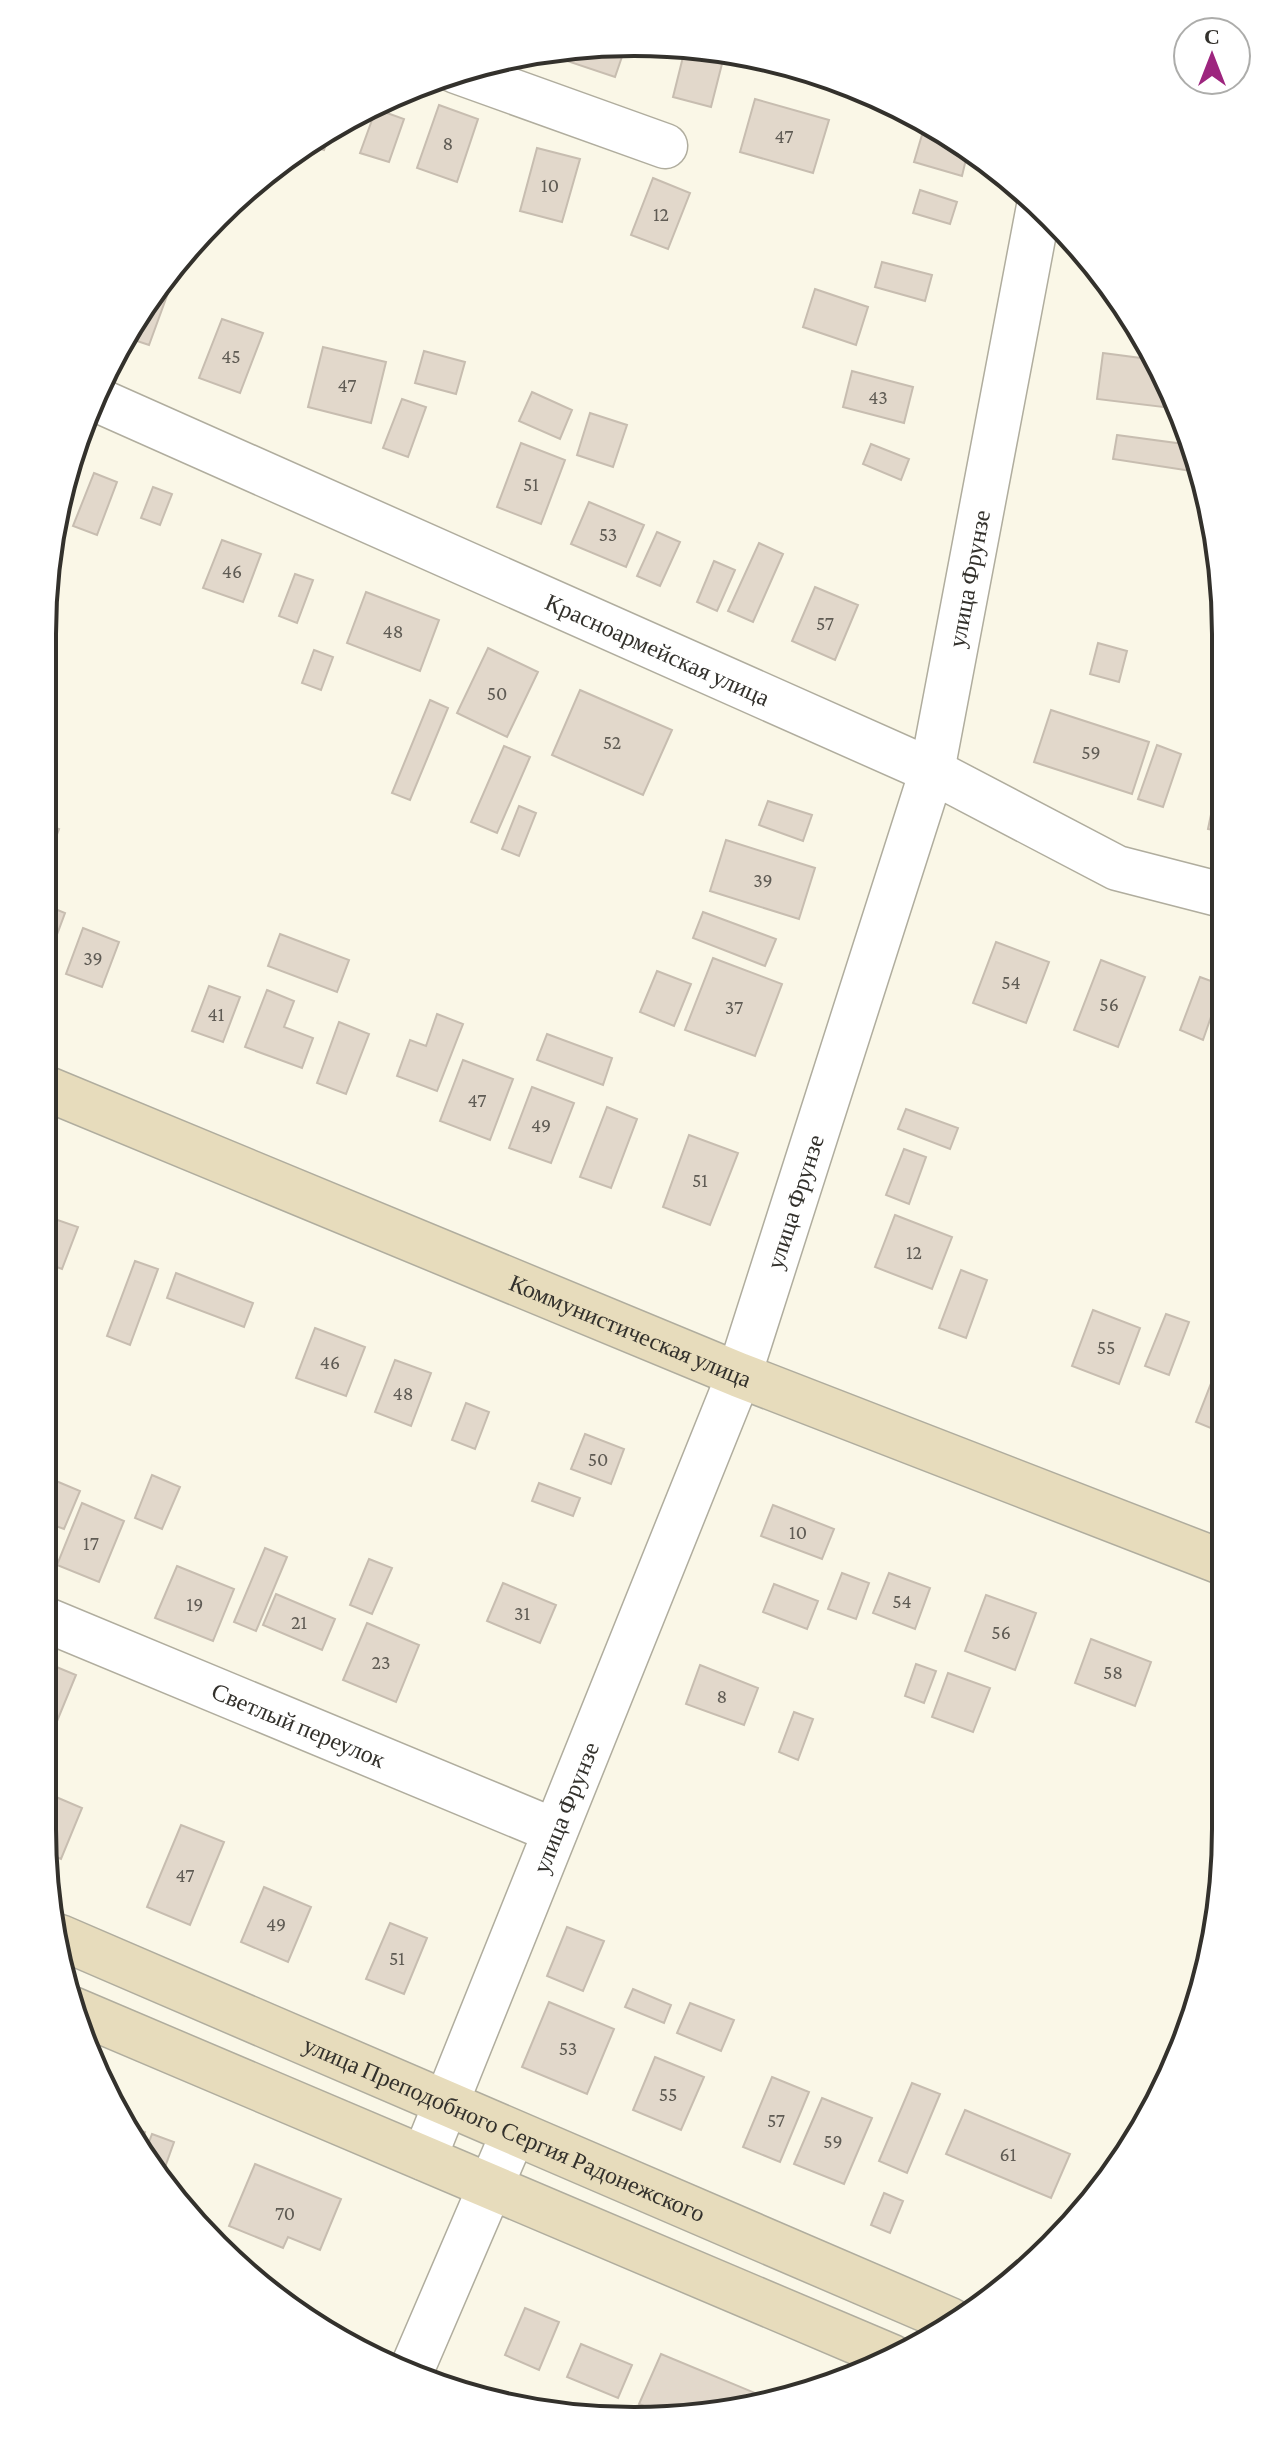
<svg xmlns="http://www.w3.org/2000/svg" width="1268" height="2463" viewBox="0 0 1268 2463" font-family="'Crimson Pro',serif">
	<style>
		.building { fill: #e2d8cb; stroke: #c7bdb0; stroke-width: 2 }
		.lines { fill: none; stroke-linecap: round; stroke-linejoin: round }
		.street-casing { stroke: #b0ad9e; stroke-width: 47 }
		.secondary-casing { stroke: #b0ad9e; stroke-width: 47 }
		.street { stroke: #fff; stroke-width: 44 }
		.secondary { stroke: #e7dcbc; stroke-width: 44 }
		.labels { text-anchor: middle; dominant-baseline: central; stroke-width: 6; stroke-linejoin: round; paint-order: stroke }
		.number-label { font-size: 20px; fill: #5f5b54 }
		.street-label { font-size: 24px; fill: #33312c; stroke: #fff }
		.rim { fill: none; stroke: #33312c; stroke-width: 4 }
	</style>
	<rect width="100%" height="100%" fill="#faf7e7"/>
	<path class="building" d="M626 45 615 77 558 58 562 47Z
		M686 45 725 52 711 107 673 97Z
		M755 99 829 120 813 173 740 152Z
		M439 105 478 119 457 182 417 168Z
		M376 109 404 119 389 162 360 153Z
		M333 125 324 150 306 144Z
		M924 128 940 133 968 151 962 176 914 162Z
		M537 148 580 159 562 222 520 211Z
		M653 178 690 193 668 249 631 235Z
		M920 190 957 202 950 224 913 213Z
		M882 262 932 275 925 301 875 287Z
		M170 268 176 271 149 345 125 337Z
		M815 289 868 307 856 345 803 327Z
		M222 319 263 333 240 393 199 378Z
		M323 347 386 362 371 423 308 407Z
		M424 351 465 362 456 394 415 383Z
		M1103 353 1156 360 1166 380 1163 407 1097 399Z
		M852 371 913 387 904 423 843 407Z
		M532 392 572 410 560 439 519 421Z
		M402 399 426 407 408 457 383 448Z
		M590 413 627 425 613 467 577 455Z
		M1117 435 1191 445 1198 472 1113 459Z
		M521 443 565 460 541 524 497 507Z
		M871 444 909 459 901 480 863 464Z
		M71 457 73 458 60 495 62 481Z
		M94 473 117 482 97 535 73 526Z
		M153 487 172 494 160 525 141 518Z
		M589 502 644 525 626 567 571 544Z
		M657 532 680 542 660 586 637 576Z
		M222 540 261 554 243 602 203 588Z
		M759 543 783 554 753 622 728 611Z
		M714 561 735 570 717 611 697 602Z
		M295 574 313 580 297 623 279 616Z
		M815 587 858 605 835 660 792 641Z
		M366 592 439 620 420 671 347 643Z
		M1098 643 1127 651 1119 682 1090 674Z
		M488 648 538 672 507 737 457 713Z
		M314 650 333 657 321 690 302 683Z
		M580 690 672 730 643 795 552 755Z
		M430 700 448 708 410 800 392 793Z
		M1051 710 1149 742 1132 794 1034 762Z
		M1157 745 1181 754 1163 807 1138 799Z
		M504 746 530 757 497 833 471 822Z
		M1221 766 1222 832 1208 829Z
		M768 801 812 815 803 841 759 825Z
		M519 806 536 813 519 856 502 849Z
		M43 823 59 829 43 872Z
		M726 840 815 868 799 919 710 891Z
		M43 904 65 913 46 964 43 962Z
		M703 912 776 939 765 966 693 938Z
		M83 928 119 942 102 987 66 974Z
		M280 934 349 960 337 992 268 966Z
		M996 942 1049 962 1026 1023 973 1003Z
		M713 958 782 984 755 1056 685 1030Z
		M1101 960 1145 977 1118 1047 1074 1030Z
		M657 971 691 984 674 1026 640 1012Z
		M1200 977 1222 985 1203 1040 1180 1030Z
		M209 986 240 997 223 1042 192 1031Z
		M267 990 294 1001 284 1027 313 1038 302 1068 245 1047Z
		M437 1014 463 1024 437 1091 397 1076 410 1040 426 1046Z
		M339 1022 369 1034 346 1094 317 1083Z
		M547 1034 612 1058 603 1085 537 1060Z
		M463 1060 513 1079 490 1140 440 1121Z
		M532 1087 574 1103 551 1163 509 1148Z
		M607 1107 637 1119 611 1188 580 1177Z
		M906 1109 958 1128 950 1149 898 1129Z
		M689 1135 738 1153 710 1225 663 1207Z
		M904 1149 926 1157 909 1204 886 1195Z
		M43 1215 78 1227 62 1269 43 1262Z
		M895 1215 952 1237 932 1289 875 1267Z
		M135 1261 158 1269 130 1345 107 1336Z
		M961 1270 987 1280 966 1338 939 1328Z
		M176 1273 253 1303 244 1327 167 1298Z
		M1093 1310 1140 1328 1119 1384 1072 1366Z
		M1166 1314 1189 1322 1169 1375 1145 1366Z
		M315 1328 365 1347 346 1396 296 1378Z
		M395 1360 431 1373 411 1426 375 1412Z
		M1219 1363 1223 1365V1433L1196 1422Z
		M466 1403 489 1412 475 1449 452 1440Z
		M585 1434 624 1449 611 1484 571 1469Z
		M152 1475 180 1487 162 1529 135 1518Z
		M56 1481 80 1491 64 1529 42 1521Z
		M539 1483 580 1498 573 1516 532 1501Z
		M82 1503 124 1521 99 1582 57 1565Z
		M773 1505 834 1529 822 1559 761 1536Z
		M265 1548 287 1557 256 1631 234 1622Z
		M369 1559 392 1568 372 1614 350 1605Z
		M177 1566 234 1589 213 1641 155 1618Z
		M842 1573 869 1583 856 1619 828 1609Z
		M889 1573 930 1588 915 1629 873 1613Z
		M503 1583 556 1605 540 1643 487 1621Z
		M774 1584 818 1601 807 1629 763 1612Z
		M276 1594 335 1619 322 1650 263 1625Z
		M986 1595 1036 1613 1015 1670 965 1651Z
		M367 1623 419 1645 396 1702 343 1680Z
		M1091 1639 1151 1662 1135 1706 1075 1683Z
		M42 1661 76 1675 53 1731 42 1727Z
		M916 1664 936 1671 924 1703 905 1696Z
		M700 1665 758 1688 744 1725 686 1704Z
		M948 1673 990 1688 973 1732 932 1717Z
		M1224 1707V1744L1212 1739Z
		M794 1712 813 1719 798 1760 779 1752Z
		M56 1797 82 1808 61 1859 46 1853 42 1831Z
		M181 1825 224 1842 190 1925 147 1907Z
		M264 1887 311 1907 288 1962 241 1942Z
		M390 1923 427 1938 404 1994 366 1979Z
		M567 1927 604 1941 583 1991 547 1976Z
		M633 1989 671 2005 664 2023 625 2007Z
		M549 2002 614 2029 587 2094 522 2067Z
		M690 2003 734 2020 721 2051 677 2033Z
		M655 2057 704 2077 681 2130 633 2110Z
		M772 2077 809 2092 780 2162 743 2147Z
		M912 2083 940 2094 907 2173 879 2161Z
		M822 2098 872 2118 844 2184 794 2164Z
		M965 2110 1070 2154 1051 2198 946 2154Z
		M131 2127 145 2132 141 2145Z
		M152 2134 174 2142 160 2181 145 2153Z
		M255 2164 341 2199 320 2250 288 2237 283 2248 229 2226Z
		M884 2193 903 2201 890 2233 871 2225Z
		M525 2308 559 2322 539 2370 505 2355Z
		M581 2344 632 2365 618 2398 567 2377Z
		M661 2354 767 2398 676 2419 639 2404Z"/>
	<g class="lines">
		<defs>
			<g id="street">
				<path d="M456 71 665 146"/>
				<path id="s1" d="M93 398 932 771 1117 868 1222 895"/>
				<path id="s2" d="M42 1618 555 1831"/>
				<path id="s3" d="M424 2158 739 1375 932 771 1039 206"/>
				<path d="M412 2369 513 2134"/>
			</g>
			<g id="secondary">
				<path id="s4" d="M43 1087 739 1375 1224 1563"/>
				<path id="s5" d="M60 1937 950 2320"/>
				<path d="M72 2009 892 2357"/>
			</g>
		</defs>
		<use href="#street" class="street-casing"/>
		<use href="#secondary" class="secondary-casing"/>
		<use href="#street" class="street"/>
		<use href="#secondary" class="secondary"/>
	</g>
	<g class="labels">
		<g class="number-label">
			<text x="784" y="136">47</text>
			<text x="448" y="143">8</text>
			<text x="550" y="185">10</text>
			<text x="661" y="214">12</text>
			<text x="231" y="356">45</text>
			<text x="347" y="385">47</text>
			<text x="878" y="397">43</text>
			<text x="531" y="484">51</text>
			<text x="608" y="534">53</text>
			<text x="232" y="571">46</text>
			<text x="825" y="623">57</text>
			<text x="393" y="631">48</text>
			<text x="497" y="693">50</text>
			<text x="612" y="742">52</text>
			<text x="1091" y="752">59</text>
			<text x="763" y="880">39</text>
			<text x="93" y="958">39</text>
			<text x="1011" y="982">54</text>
			<text x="1109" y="1004">56</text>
			<text x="734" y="1007">37</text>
			<text x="216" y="1014">41</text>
			<text x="477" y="1100">47</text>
			<text x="541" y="1125">49</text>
			<text x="700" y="1180">51</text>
			<text x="914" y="1252">12</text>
			<text x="1106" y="1347">55</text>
			<text x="330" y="1362">46</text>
			<text x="403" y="1393">48</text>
			<text x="598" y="1459">50</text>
			<text x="798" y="1532">10</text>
			<text x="91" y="1543">17</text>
			<text x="902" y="1601">54</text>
			<text x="195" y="1604">19</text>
			<text x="522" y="1613">31</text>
			<text x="299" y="1622">21</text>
			<text x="1001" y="1632">56</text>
			<text x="381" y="1662">23</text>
			<text x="1113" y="1672">58</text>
			<text x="722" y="1696">8</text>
			<text x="185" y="1875">47</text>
			<text x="276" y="1924">49</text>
			<text x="397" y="1958">51</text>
			<text x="568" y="2048">53</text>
			<text x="668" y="2094">55</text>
			<text x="776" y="2120">57</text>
			<text x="833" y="2141">59</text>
			<text x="1008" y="2154">61</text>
			<text x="285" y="2213">70</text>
		</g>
		<g class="street-label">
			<text stroke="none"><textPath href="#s3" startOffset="1674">улица Фрунзе</textPath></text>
			<text stroke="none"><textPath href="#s1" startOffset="618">Красноармейская улица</textPath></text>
			<text stroke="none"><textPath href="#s3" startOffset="1026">улица Фрунзе</textPath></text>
			<text stroke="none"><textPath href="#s4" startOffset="636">Коммунистическая улица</textPath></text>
			<text stroke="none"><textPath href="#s2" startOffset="278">Светлый переулок</textPath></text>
			<text stroke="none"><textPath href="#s3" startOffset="378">улица Фрунзе</textPath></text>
			<text stroke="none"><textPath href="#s5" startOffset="484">улица Преподобного Сергия Радонежского</textPath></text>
		</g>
	</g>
	<path d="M0 0H1268V2463H0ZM634 56H634A578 578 0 0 1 1212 634V1829A578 578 0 0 1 634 2407H634A578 578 0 0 1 56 1829V634A578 578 0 0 1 634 56Z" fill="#fff" fill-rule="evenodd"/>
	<path class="rim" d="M634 56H634A578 578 0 0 1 1212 634V1829A578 578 0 0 1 634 2407H634A578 578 0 0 1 56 1829V634A578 578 0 0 1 634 56Z"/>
	<g transform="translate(1212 56)"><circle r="38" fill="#ffffff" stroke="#adadab" stroke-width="2"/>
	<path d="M0-6L14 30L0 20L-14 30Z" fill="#9d257e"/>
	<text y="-12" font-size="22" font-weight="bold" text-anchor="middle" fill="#33312c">С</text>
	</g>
</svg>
